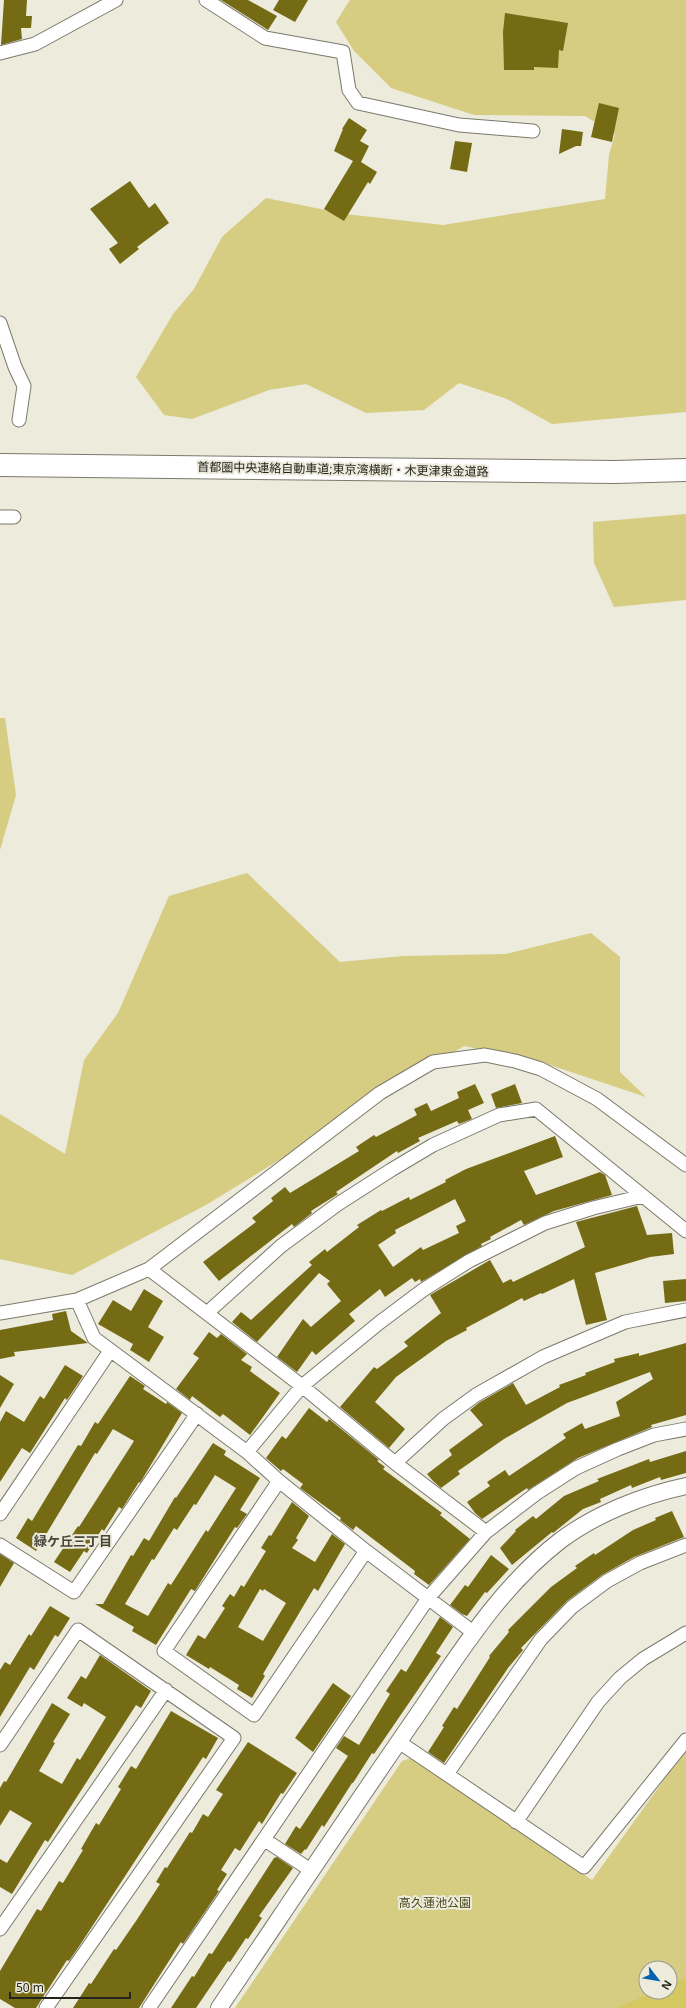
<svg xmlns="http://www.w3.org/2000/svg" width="686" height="2008" viewBox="0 0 686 2008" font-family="'Noto Sans','Noto Sans JP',sans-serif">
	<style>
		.green { fill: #d6cc82; fill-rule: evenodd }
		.water { fill: #d6c860 }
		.building { fill: #756b15; fill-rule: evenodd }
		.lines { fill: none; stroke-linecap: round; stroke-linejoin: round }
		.minor-casing { stroke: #7b796c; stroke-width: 15 }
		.tertiary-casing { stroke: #7b796c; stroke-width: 18 }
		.motorway-casing { stroke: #7b796c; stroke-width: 24 }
		.minor { stroke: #fff; stroke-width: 13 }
		.tertiary { stroke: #fff; stroke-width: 16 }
		.motorway { stroke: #fff; stroke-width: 22 }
		.labels { text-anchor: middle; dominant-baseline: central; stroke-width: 4; stroke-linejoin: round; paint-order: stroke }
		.street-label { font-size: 12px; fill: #24231d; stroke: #ecebdc }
		.park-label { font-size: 12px; fill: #4b461a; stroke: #ecebdc }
		.neighbourhood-label { font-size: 13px; font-weight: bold; fill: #474639; stroke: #ecebdc }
	</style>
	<rect width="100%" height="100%" fill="#ecebdc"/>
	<path class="green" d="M350 0H686V412L552 424 507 399 459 383 424 410 366 413 306 384 269 390 192 419 164 415 136 377 173 314 194 289 222 237 266 198 345 214 443 225 605 199 609 155 615 134 585 116 474 115 391 88 354 51 336 22Z
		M686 514V600L614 607 594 563 593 522Z
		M0 718H5L16 795 0 850Z
		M247 873 340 962 403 956 506 954 591 933 620 957V1072L646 1097 547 1064 464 1046 206 1205 72 1275 0 1259V1114L65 1154 84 1060 118 1013 169 896Z
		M686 1749V2008H235L402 1761 411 1758 592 1880ZM646 1968H670V1992H646Z"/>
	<path class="water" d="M686 1978V2008H617L653 1992H670V1985Z"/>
	<path class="building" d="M4 0H27L26 16H32L31 28H21L22 39 1 45Z
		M221 0H248L277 16 268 30Z
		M279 0H308L295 22 273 10Z
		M505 13 568 23 563 51 559 50 558 68 534 67V70H504L503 32Z
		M599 103 619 108 612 142 591 137Z
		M349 118 367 130 360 141 369 146 361 162 377 172 370 184 368 182 344 221 324 209 353 161 334 151 343 129H342Z
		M562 129 583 132 581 146H576L559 154Z
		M455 141 472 143 467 172 450 169Z
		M130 181 149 208 155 203 169 223 137 247 139 249 120 264 109 249 118 243 90 209Z
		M475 1084 484 1103 468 1110 472 1119 459 1124 457 1121 418 1138 420 1141 398 1153 397 1151 336 1192 338 1194 311 1211 312 1213 294 1227 292 1224 219 1281 203 1262 256 1222 252 1218 273 1201 271 1198 285 1187 290 1193 359 1151 356 1147 374 1135 376 1137 417 1115 414 1109 427 1103 431 1111 459 1098 457 1092Z
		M515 1084 522 1103 496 1108 491 1094Z
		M555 1136 563 1157 524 1171 536 1195 600 1172 605 1175 612 1195 554 1211 524 1225 521 1220 490 1237 491 1239 481 1244 482 1246 421 1282 420 1279 415 1282 412 1278 385 1297 380 1289 349 1314 355 1321 316 1355 312 1351 297 1372 277 1357 303 1319 311 1327 341 1301 327 1284 330 1281 319 1273 257 1342 232 1322 241 1312 251 1320 312 1265 309 1262 325 1249 327 1252 359 1227 357 1225 381 1210 382 1211 409 1197 410 1200 446 1182 445 1180 466 1169ZM455 1199 466 1221 456 1226 459 1233 423 1250 421 1247 393 1267 378 1245 396 1233 395 1230Z
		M637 1206 647 1235 672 1233 674 1254 650 1257 595 1273 607 1320 586 1325 574 1279 542 1294 541 1293 524 1301 522 1298 466 1328 467 1330 446 1341 396 1377 375 1402 405 1429 389 1448 340 1407 374 1367 377 1369 408 1346 404 1342 441 1313 430 1295 490 1260 503 1283 511 1279 513 1282 585 1247 576 1222Z
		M686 1279V1301L665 1303 663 1281Z
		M144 1289 163 1301 148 1327 164 1337 149 1362 130 1350 133 1344 98 1324 113 1300 131 1311Z
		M66 1311 71 1331 88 1343 14 1352 15 1356 0 1359V1330L53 1320 52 1314Z
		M209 1332 217 1338 221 1334 247 1354 241 1360 252 1367 250 1371 280 1393 250 1435 223 1414 220 1417 192 1396 190 1400 176 1389 199 1358 193 1354Z
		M686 1343V1415L651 1425 652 1427 578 1458 528 1490 527 1488 482 1519 475 1513 467 1502 490 1486 487 1482 505 1470 509 1476 566 1438 563 1434 582 1423 585 1429 620 1416 616 1402 653 1379 650 1372 567 1403 530 1424 504 1439 458 1471 460 1474 441 1488 433 1481 427 1474 452 1455 449 1450 483 1425 470 1410 480 1402 513 1383 526 1405 560 1387 559 1385 586 1375 585 1373 615 1362 614 1359 639 1353V1356Z
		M65 1365 83 1376 67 1400 65 1398 30 1453 22 1448 0 1482V1422L6 1411 24 1422 40 1396 44 1399Z
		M0 1375 14 1384 0 1408Z
		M130 1376 145 1386 143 1389 166 1404 167 1402 182 1413 140 1483 139 1482 122 1509 119 1507 104 1531 102 1529 87 1553 84 1551 70 1572 54 1562 78 1526 79 1527 134 1441 113 1429 97 1454 95 1453 36 1551 16 1538 28 1518 32 1521 78 1445 81 1446 95 1422 98 1424Z
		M309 1408 327 1422 329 1419 379 1460 377 1461 385 1467 383 1469 442 1513 440 1515 470 1539 429 1585 414 1574 415 1571 356 1526 353 1530 340 1520 341 1518 300 1488 303 1484 283 1469 281 1471 266 1458 282 1436 286 1439Z
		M213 1443 226 1451 224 1455 260 1478 240 1510 247 1514 237 1528 235 1527 195 1591 191 1589 156 1645 132 1631 134 1627 95 1604H103L131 1555 133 1556 144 1538 149 1541 175 1497 176 1498ZM215 1475 236 1488 208 1532 206 1530 171 1585 168 1583 148 1616 125 1604 152 1559 154 1560 174 1528 177 1530 194 1504 196 1505Z
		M686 1451V1473L661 1480 660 1477 632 1488 631 1485 600 1499 601 1502 583 1509 553 1533 552 1532 512 1565 500 1548 516 1531 515 1530 533 1516 536 1519 564 1496 599 1481 597 1479 649 1459 650 1462Z
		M292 1502 309 1516 296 1538 298 1540 292 1548 315 1562 332 1534 345 1544 318 1591 314 1588 263 1674 265 1676 252 1698 237 1689 239 1685 210 1667 209 1669 186 1655 198 1635 205 1639 225 1608 222 1606 230 1594 234 1597 241 1585 244 1587 266 1551 261 1548 269 1535 271 1536ZM260 1589 263 1591 264 1589 286 1603 263 1641 238 1627Z
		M672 1511 684 1537 634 1557 602 1575 567 1601 521 1648 523 1650 508 1668 444 1763 428 1752 444 1727 442 1726 454 1707 457 1709 490 1657 489 1656 509 1632 508 1630 551 1587 577 1568 575 1566 594 1553 595 1555 633 1530 656 1520 655 1518Z
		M0 1554 14 1563 0 1587Z
		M491 1555 509 1569 487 1593 485 1592 467 1616 462 1614 450 1605 465 1585 468 1587Z
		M50 1606 70 1618 58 1637 55 1635 34 1670 30 1667 0 1717V1670L5 1662 10 1665 29 1634 31 1636Z
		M440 1617 453 1627 436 1653 441 1656 374 1754 372 1753 353 1783H352L324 1827 322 1825 306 1850 305 1849 301 1854 285 1844 296 1826 300 1829 348 1756 336 1748 344 1736 359 1745 390 1694 386 1691 401 1669 406 1672Z
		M100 1655 151 1691 141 1708 136 1705 48 1842 45 1840 12 1894 0 1887V1859L7 1863 32 1823 10 1810 0 1826V1788L4 1781 6 1782 52 1703 70 1714 53 1742 55 1743 39 1771 62 1784 77 1758 80 1760 106 1717 84 1703 82 1707 67 1698 81 1676 86 1679Z
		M333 1683 351 1696 313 1752 295 1738Z
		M171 1711 218 1738 206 1759 203 1757 80 1945 69 1961 67 1960 36 2008H15L0 1999V1971L37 1909 41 1911 59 1881 63 1883 83 1850 81 1849 96 1823 99 1825 121 1789 118 1787 131 1766 136 1769Z
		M248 1742 297 1773 283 1794 281 1793 262 1824 259 1821 240 1851 235 1848 221 1870 227 1874 217 1890 219 1891 183 1944 181 1942 139 2008H73L89 1983 91 1984 114 1949 116 1950 136 1921 160 1884 156 1882 165 1867 167 1868 190 1832 192 1833 203 1814 208 1817 223 1794 216 1790Z
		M277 1857 293 1868 259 1916 262 1918 248 1939 246 1938 230 1962 228 1961 196 2008H171L192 1976 194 1977 209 1953 212 1954 274 1858Z"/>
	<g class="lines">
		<defs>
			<path id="minor" d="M206 0 265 38 343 52 349 90 358 103 459 125 533 131
				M0 53 35 44 116 0
				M0 323 15 367 24 386 19 420
				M0 517H14
				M149 1269 302 1386 395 1463 486 1532
				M77 1300 94 1338 247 1452 279 1481 366 1551 474 1633
				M0 1313 77 1300 149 1269 380 1093 433 1062 485 1055 515 1061 541 1069 597 1099 686 1165
				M207 1313 281 1246 338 1204 391 1170 433 1145 499 1115 536 1109 686 1231
				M247 1452 302 1386 379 1323 423 1290 469 1261 545 1223 593 1208 643 1196
				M395 1463 443 1419 476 1395 543 1357 625 1322 686 1310
				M279 1481 164 1651 254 1715 366 1551
				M0 1514 110 1351
				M0 1545 74 1592 197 1414
				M399 1742 584 1867 686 1740
				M0 1745 78 1630 234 1738 46 2008
				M447 1774 541 1639 572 1607 607 1581 640 1563 686 1545
				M516 1822 598 1702 620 1678 643 1659 686 1633
				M265 1840 312 1871
				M0 1929 166 1690
				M149 2008 429 1597 486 1532 537 1493 576 1468 618 1449 654 1435 686 1429"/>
			<path id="tertiary" d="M219 2008C283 1913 346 1818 411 1724 456 1659 497 1589 561 1540 596 1514 643 1495 686 1486"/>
			<path id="motorway" d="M0 465 615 472 686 470"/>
		</defs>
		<use href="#minor" class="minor-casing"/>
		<use href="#tertiary" class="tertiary-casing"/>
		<use href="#motorway" class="motorway-casing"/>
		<use href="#minor" class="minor"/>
		<use href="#tertiary" class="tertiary"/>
		<use href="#motorway" class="motorway"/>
	</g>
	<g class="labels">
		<g class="street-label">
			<text transform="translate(343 469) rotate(1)">首都圏中央連絡自動車道;東京湾横断・木更津東金道路</text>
		</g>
		<g class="park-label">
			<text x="435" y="1902">高久蓮池公園</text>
		</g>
		<g class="neighbourhood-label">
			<text x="73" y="1541">緑ケ丘三丁目</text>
		</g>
	</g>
	<g transform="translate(658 1980) rotate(121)"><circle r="19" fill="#ecebdc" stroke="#9c9b90"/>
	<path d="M0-3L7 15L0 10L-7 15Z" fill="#0461ae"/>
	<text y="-6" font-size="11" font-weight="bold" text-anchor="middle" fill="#24231d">N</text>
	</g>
	<path d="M10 1992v6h120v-6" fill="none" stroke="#24231d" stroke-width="2"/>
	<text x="16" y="1992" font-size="12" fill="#24231d" stroke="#ecebdc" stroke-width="3" paint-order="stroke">50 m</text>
</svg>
